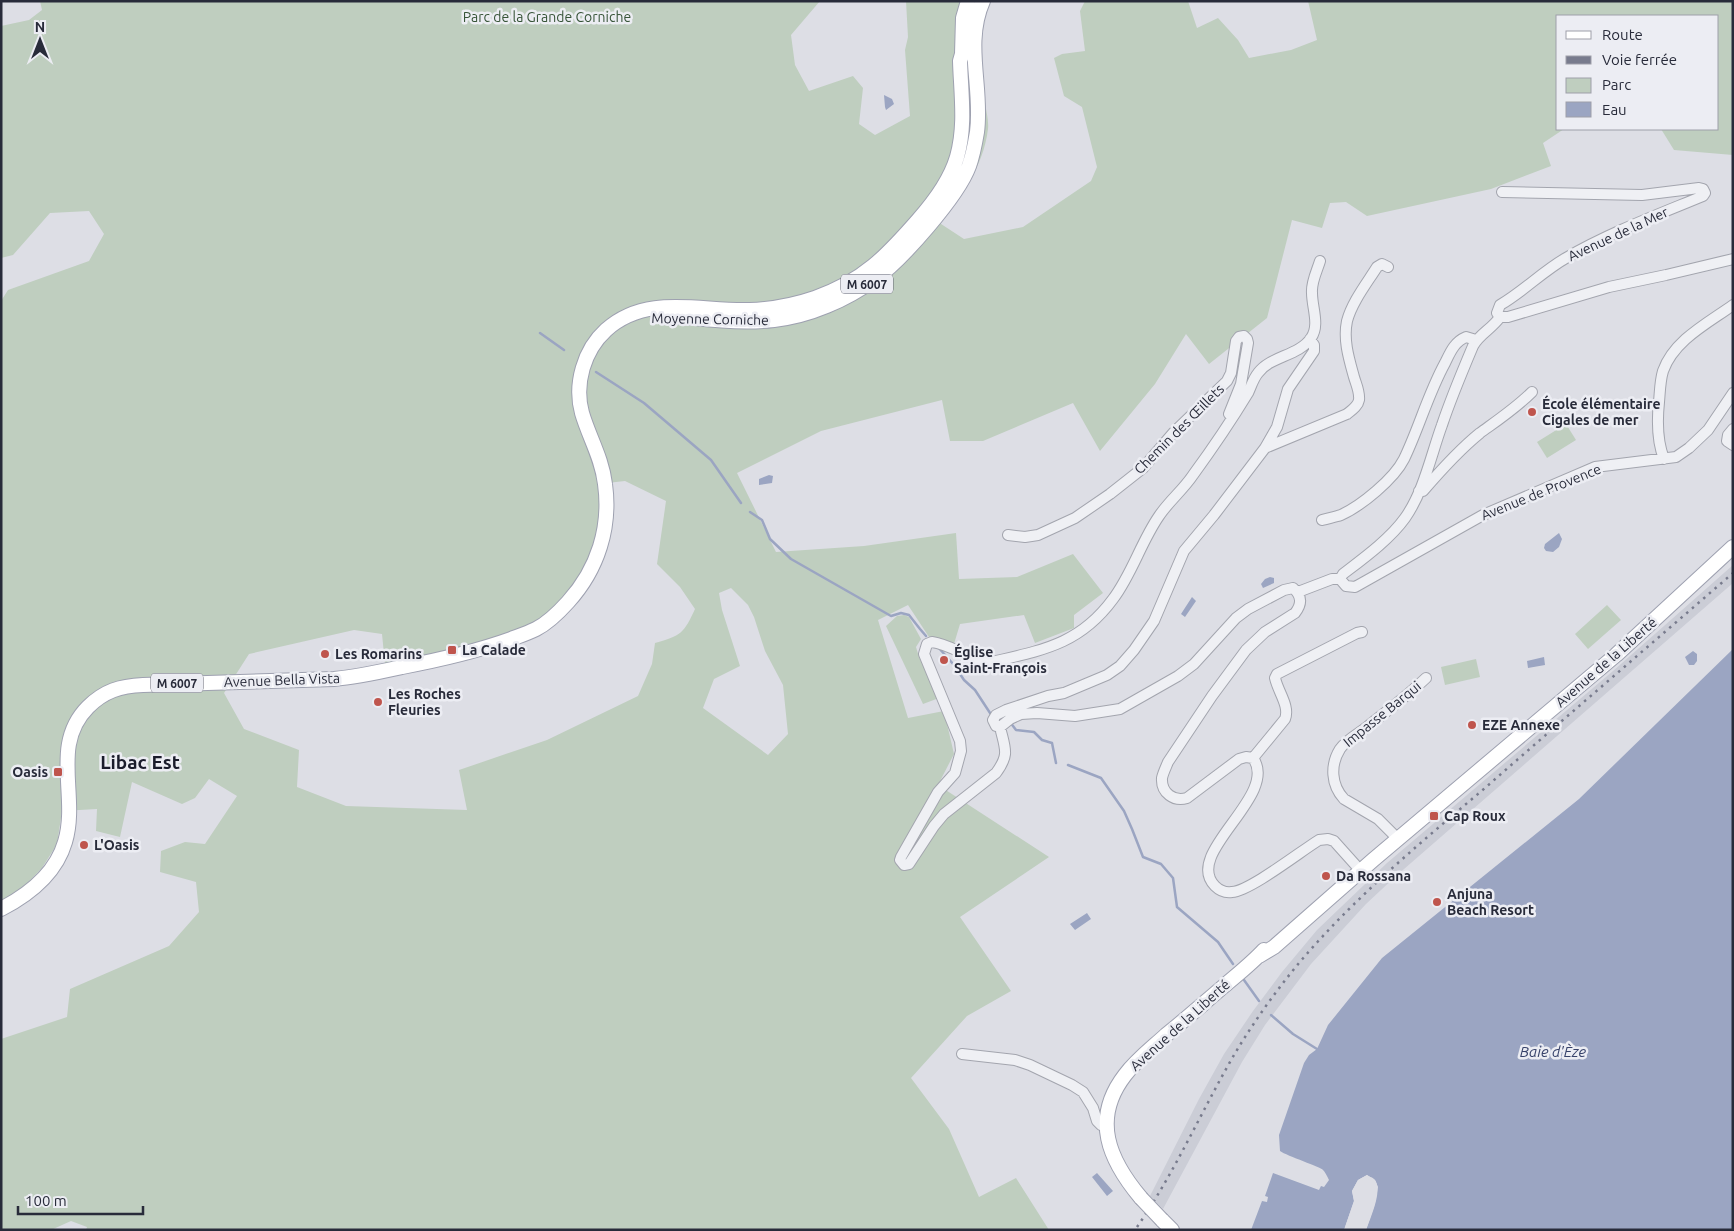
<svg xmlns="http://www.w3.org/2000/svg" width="1734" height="1231" viewBox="0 0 1734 1231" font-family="Ubuntu,sans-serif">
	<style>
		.built { fill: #cbcdd6 }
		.green { fill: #bfcebf; fill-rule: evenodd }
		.water { fill: #9ba5c2 }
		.pier { fill: #dddee5 }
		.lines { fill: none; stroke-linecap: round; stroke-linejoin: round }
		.stream { stroke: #9ba5c2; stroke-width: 2.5 }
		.minor-casing { stroke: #a3a5ae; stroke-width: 12 }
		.major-casing { stroke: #9ea1b0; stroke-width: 16 }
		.minor { stroke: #eff0f4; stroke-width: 10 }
		.major { stroke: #fff; stroke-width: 14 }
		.rail { stroke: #787b8d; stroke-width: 2.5; stroke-dasharray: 2.5 5; stroke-linecap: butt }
		.major-bridge-casing { stroke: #9ea1b0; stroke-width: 16; stroke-linecap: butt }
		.major-bridge { stroke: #fff; stroke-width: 14 }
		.poi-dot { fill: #bf554d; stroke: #ecedf3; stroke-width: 2 }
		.labels { text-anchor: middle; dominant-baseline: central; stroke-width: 5; stroke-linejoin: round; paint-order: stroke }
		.shield { fill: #ecedf3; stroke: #636572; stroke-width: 1 }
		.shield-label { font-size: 12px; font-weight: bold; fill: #282b3a }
		.park-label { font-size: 14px; fill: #375438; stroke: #ecedf3 }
		.street-label { font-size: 14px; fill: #282b3a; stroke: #ecedf3 }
		.poi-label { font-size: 14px; font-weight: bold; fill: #282b3a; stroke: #ecedf3; text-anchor: start }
		.water-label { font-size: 15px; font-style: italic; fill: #37426a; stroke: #ecedf3 }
		.district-label { font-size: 19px; font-weight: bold; fill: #1a1c2b; stroke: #ecedf3 }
	</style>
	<rect width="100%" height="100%" fill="#dddee5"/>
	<path class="built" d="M1733 565V583L1396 876 1366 904 1311 964 1265 1025 1242 1062 1163 1209 1150 1196 1199 1099 1224 1054 1253 1011 1282 972 1317 930 1387 863 1613 671Z"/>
	<path class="green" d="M40 1H820L791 35 795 65 809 91 853 76 863 88 859 124 875 135 910 116 905 50 908 37 906 1H991C971 34 980 67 985 102 986 111 989 121 988 129 983 168 962 194 938 222L964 239 1023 227 1091 181 1097 167 1082 107 1064 96 1054 58 1062 54 1085 51 1080 11 1085 1H1188L1197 28 1218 18 1238 40 1249 58 1291 50 1317 40 1308 1H1733V155L1674 150 1661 129H1718V16H1558V129H1564L1543 143 1551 166 1491 189 1367 216 1346 202 1330 203 1322 228 1292 220 1267 318 1209 364 1186 334 1155 384 1100 451 1073 403 983 441H950L942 400 821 431 737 473 776 552 864 546 956 533 959 579 1017 577 1073 554 1103 593 1074 615V628L1035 643 1024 615 960 624 954 644 929 637 908 605 878 620 908 718 944 711 954 754 938 785 1049 857 960 917 1011 991 967 1016 911 1078 949 1129 979 1197 1016 1178 1049 1230H86L87 1227 71 1221 51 1230H1V1039L67 1017 70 989 169 946 199 912 196 882 160 872 161 851 185 842 205 844 237 796 209 779 195 798 182 804 132 782 120 837 96 831 97 809 62 811 57 844 42 868 18 893 1 901V301L8 290 89 261 104 234 89 211 50 213 13 255 1 258V26L29 20 42 10ZM625 481 666 501 657 564 680 587 695 609C684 633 681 636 655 643L652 664 638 696 547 740 459 770 467 810 346 806 297 787 299 750 244 729 224 693 249 654 354 630 382 634 385 664C433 654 486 646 531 626 569 608 599 555 601 514 602 504 599 494 598 484ZM731 588 748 605 754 617 765 651 783 685 788 734 768 755 703 708 714 679 740 666 722 610 719 593Z
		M1566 424 1576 440 1547 458 1537 442Z
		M1607 605 1621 620 1588 649 1575 634Z
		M904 615 909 617 921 639 916 647 919 657 939 698 923 704 886 626 897 616Z
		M1476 659 1480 677 1445 685 1441 667Z"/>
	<path class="water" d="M884 95 892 99 894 104 886 110 885 107Z
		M769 475 773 476 772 483 759 485V479Z
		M1559 533 1562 539 1559 547 1553 552 1546 551 1544 548 1545 544Z
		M1270 577 1274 578V583L1263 588 1261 584 1265 579Z
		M1192 597 1196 601 1185 617 1181 614Z
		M1733 649V1230H1366C1370 1219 1384 1188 1374 1179 1372 1177 1369 1177 1367 1175L1358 1180 1352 1191 1354 1201 1344 1230H1251L1262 1201 1267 1202 1268 1197 1265 1196 1273 1173 1319 1190 1321 1186 1324 1187 1329 1180C1327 1176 1325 1172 1323 1170 1321 1167 1287 1156 1280 1151L1279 1135 1304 1063 1309 1055 1317 1049 1328 1025 1382 958 1579 799Z
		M1693 651 1697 654V661L1694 665H1689L1685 657Z
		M1544 657 1545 665 1528 668 1527 661Z
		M1087 913 1091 919 1075 930 1070 924Z
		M1097 1173 1113 1191 1107 1196 1092 1177Z"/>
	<path class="pier" d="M1367 1175 1375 1180 1378 1187 1375 1203 1366 1230H1363L1373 1202 1375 1187 1373 1181 1366 1178 1360 1182 1355 1192 1356 1202 1347 1230H1344L1354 1201 1352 1191 1358 1180Z"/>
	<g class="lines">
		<path class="stream" d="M540 333 564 350
			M596 372 644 403 711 460 741 503
			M750 512 762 520 770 539 791 559 891 616 901 613 909 615 920 629 926 636
			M938 647 954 665 964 680 975 690 992 716
			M1010 722 1016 730 1034 732 1042 740 1052 743 1056 763
			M1068 765 1101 778 1124 811 1132 829 1143 857 1161 864 1173 878 1177 907 1218 942 1233 964
			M1244 980 1259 1001
			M1271 1015 1293 1034 1317 1049"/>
		<defs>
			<path id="minor" d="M1502 192 1642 195 1699 188 1703 189 1705 193 1703 196C1657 215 1609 233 1566 258 1543 271 1524 291 1500 305L1497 313 1500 317H1508L1609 287 1666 275 1733 259
				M1500 317C1492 329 1479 334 1473 346 1462 372 1451 398 1442 425 1431 455 1424 491 1405 518 1390 539 1364 558 1343 574L1340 579 1346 586 1355 587 1483 515 1595 467 1676 457 1689 448 1708 430 1733 393
				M1310 339 1314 345V351L1288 389 1277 427 1265 448 1214 515 1184 551 1154 621 1134 650 1120 666 1107 675 1064 693 1048 696 1006 710 996 715 993 720 996 726 1000 727 1010 719 1021 714 1037 713 1075 716 1120 709 1178 676 1194 664 1236 618 1248 609 1284 590 1293 588C1302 596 1302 604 1295 613L1265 632 1246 650 1212 696 1168 762C1166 767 1163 773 1162 778 1161 793 1174 802 1187 798L1239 759 1246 757 1253 758C1280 796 1182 853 1215 886 1219 890 1225 893 1232 892 1250 891 1301 851 1319 840L1328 839 1334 841 1360 870
				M1733 429 1728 435 1727 441 1733 445
				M1265 448 1347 414C1352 410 1358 406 1359 400 1360 392 1356 384 1354 377 1349 359 1343 340 1347 321 1352 302 1367 283 1377 267L1382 264 1388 267
				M1664 459C1657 441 1657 421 1659 402 1660 391 1660 381 1663 371 1674 340 1708 323 1733 305
				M1419 491H1423C1441 470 1459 450 1480 433 1498 420 1516 408 1532 392
				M1322 520C1329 518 1335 517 1341 515 1361 506 1394 479 1404 459 1419 428 1428 394 1445 363 1450 353 1454 342 1466 337L1476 340
				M1008 535 1025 537 1038 535 1075 518 1110 494 1143 468 1174 432 1227 381 1231 373 1236 341 1239 337 1244 336 1247 339 1248 343 1241 384 1229 414
				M1298 592 1332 579H1340
				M1000 727C1005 749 1010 754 996 773L944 814 934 826 909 864 904 865 900 860 901 857 938 792 955 773 961 751 960 741 924 654 927 644 932 642C953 645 971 661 992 662 1043 650 1080 644 1113 599 1132 574 1141 542 1159 516 1169 501 1183 490 1193 475 1212 449 1231 421 1248 393 1251 387 1253 379 1258 373 1270 356 1299 356 1311 338 1320 325 1312 308 1312 293 1311 282 1317 271 1320 261
				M1253 758 1285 719C1290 706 1278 692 1275 678L1277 674 1357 633 1362 632
				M1398 839 1378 819 1344 799C1331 785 1330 765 1340 749 1346 740 1358 734 1367 727 1387 711 1407 696 1426 678
				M962 1054 1015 1060 1030 1065 1072 1085 1083 1092 1093 1108 1097 1121 1101 1125 1106 1126"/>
			<path id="major" d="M660 316C672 316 683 317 695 318 720 321 748 323 774 320 810 316 846 300 875 279 902 260 958 196 969 166 973 155 975 144 977 132 983 88 964 44 983 1
				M1 909C28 895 56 873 65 842 79 796 50 745 88 707 104 691 120 686 143 685L334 679C357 677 379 672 402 667 439 660 475 652 511 639 519 636 528 633 536 629 548 623 559 612 568 602 598 569 611 527 605 484 602 458 589 437 582 413 574 384 584 350 606 330 647 293 701 312 750 310 794 308 839 294 873 266 890 252 904 236 918 220 934 202 950 181 957 157 966 125 961 94 960 61L962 54 963 18 968 1
				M1259 956 1274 947 1373 860 1616 655 1733 547
				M1141 1198C1109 1160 1091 1119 1125 1075 1137 1059 1152 1048 1166 1035 1186 1019 1205 1002 1224 986 1238 974 1252 963 1264 950
				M1162 1220 1172 1230"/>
		</defs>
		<use href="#minor" class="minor-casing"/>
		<use href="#major" class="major-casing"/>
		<use href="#minor" class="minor"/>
		<use href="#major" class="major"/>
		<path class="rail" d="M1137 1227C1175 1172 1201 1112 1234 1055 1253 1023 1275 992 1299 963 1354 898 1420 843 1485 788 1567 716 1650 645 1733 573"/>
		<defs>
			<path id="major-bridge" d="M1141 1198 1162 1220"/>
		</defs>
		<use href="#major-bridge" class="major-bridge-casing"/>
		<use href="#major-bridge" class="major-bridge"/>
	</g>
	<g class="poi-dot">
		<circle cx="1532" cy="412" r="5"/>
		<rect x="447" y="645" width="10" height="10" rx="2.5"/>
		<circle cx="325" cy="654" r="5"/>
		<circle cx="944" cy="660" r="5"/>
		<circle cx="378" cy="702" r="5"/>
		<circle cx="1472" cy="725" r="5"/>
		<rect x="53" y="767" width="10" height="10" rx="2.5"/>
		<rect x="1429" y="811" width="10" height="10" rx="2.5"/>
		<circle cx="84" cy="845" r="5"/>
		<circle cx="1326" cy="876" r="5"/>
		<circle cx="1437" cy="902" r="5"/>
	</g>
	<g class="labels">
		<g class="shield">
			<rect x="841" y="274.5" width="52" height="19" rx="4"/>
			<rect x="151" y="673.5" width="52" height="19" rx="4"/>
		</g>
		<g class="shield-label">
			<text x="867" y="284">M 6007</text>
			<text x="177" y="683">M 6007</text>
		</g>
		<g class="park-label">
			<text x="547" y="17">Parc de la Grande Corniche</text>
		</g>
		<g class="street-label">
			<text transform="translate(1618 234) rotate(-25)">Avenue de la Mer</text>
			<text transform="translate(710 319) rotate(1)">Moyenne Corniche</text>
			<text transform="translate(1179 429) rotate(-45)">Chemin des Œillets</text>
			<text transform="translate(1541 492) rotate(-22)">Avenue de Provence</text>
			<text transform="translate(1606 662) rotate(-41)">Avenue de la Liberté</text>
			<text transform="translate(282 680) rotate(-2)">Avenue Bella Vista</text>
			<text transform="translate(1382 714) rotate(-39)">Impasse Barqui</text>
			<text transform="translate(1180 1025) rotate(-42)">Avenue de la Liberté</text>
		</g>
		<g class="poi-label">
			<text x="1542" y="404">École élémentaire<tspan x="1542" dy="16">Cigales de mer</tspan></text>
			<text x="462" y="650">La Calade</text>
			<text x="954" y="652">Église<tspan x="954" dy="16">Saint-François</tspan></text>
			<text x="335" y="654">Les Romarins</text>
			<text x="388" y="694">Les Roches<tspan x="388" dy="16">Fleuries</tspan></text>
			<text x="1482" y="725">EZE Annexe</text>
			<text x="48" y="772" text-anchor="end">Oasis</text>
			<text x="1444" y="816">Cap Roux</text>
			<text x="94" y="845">L'Oasis</text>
			<text x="1336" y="876">Da Rossana</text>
			<text x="1447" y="894">Anjuna<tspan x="1447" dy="16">Beach Resort</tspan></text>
		</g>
		<g class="water-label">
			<text x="1553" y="1051">Baie d'Èze</text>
		</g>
		<g class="district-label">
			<text x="140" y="762">Libac Est</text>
		</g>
	</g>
	<rect width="1734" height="1231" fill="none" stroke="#282b3a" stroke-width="5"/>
	<rect x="1556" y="15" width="162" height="115" fill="#ecedf3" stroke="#9e9fa9"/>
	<rect x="1566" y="31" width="25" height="8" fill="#ffffff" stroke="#9e9fa9"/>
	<text x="1602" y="40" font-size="15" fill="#282b3a">Route</text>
	<rect x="1566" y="56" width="25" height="8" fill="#787b8d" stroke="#9e9fa9"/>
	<text x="1602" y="65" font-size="15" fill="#282b3a">Voie ferrée</text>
	<rect x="1566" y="78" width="25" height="15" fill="#bfcebf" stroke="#9e9fa9"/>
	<text x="1602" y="90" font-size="15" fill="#282b3a">Parc</text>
	<rect x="1566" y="102" width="25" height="15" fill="#9ba5c2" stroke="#9e9fa9"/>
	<text x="1602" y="115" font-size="15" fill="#282b3a">Eau</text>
	<g transform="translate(40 40)" stroke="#ecedf3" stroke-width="4" paint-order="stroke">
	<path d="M0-4L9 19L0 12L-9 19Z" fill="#282b3a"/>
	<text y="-8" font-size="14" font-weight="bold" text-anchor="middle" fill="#282b3a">N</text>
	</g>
	<path d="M18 1206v8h125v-8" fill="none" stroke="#282b3a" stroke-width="2.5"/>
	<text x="25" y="1206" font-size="15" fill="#282b3a" stroke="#ecedf3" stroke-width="4" paint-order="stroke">100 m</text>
</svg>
